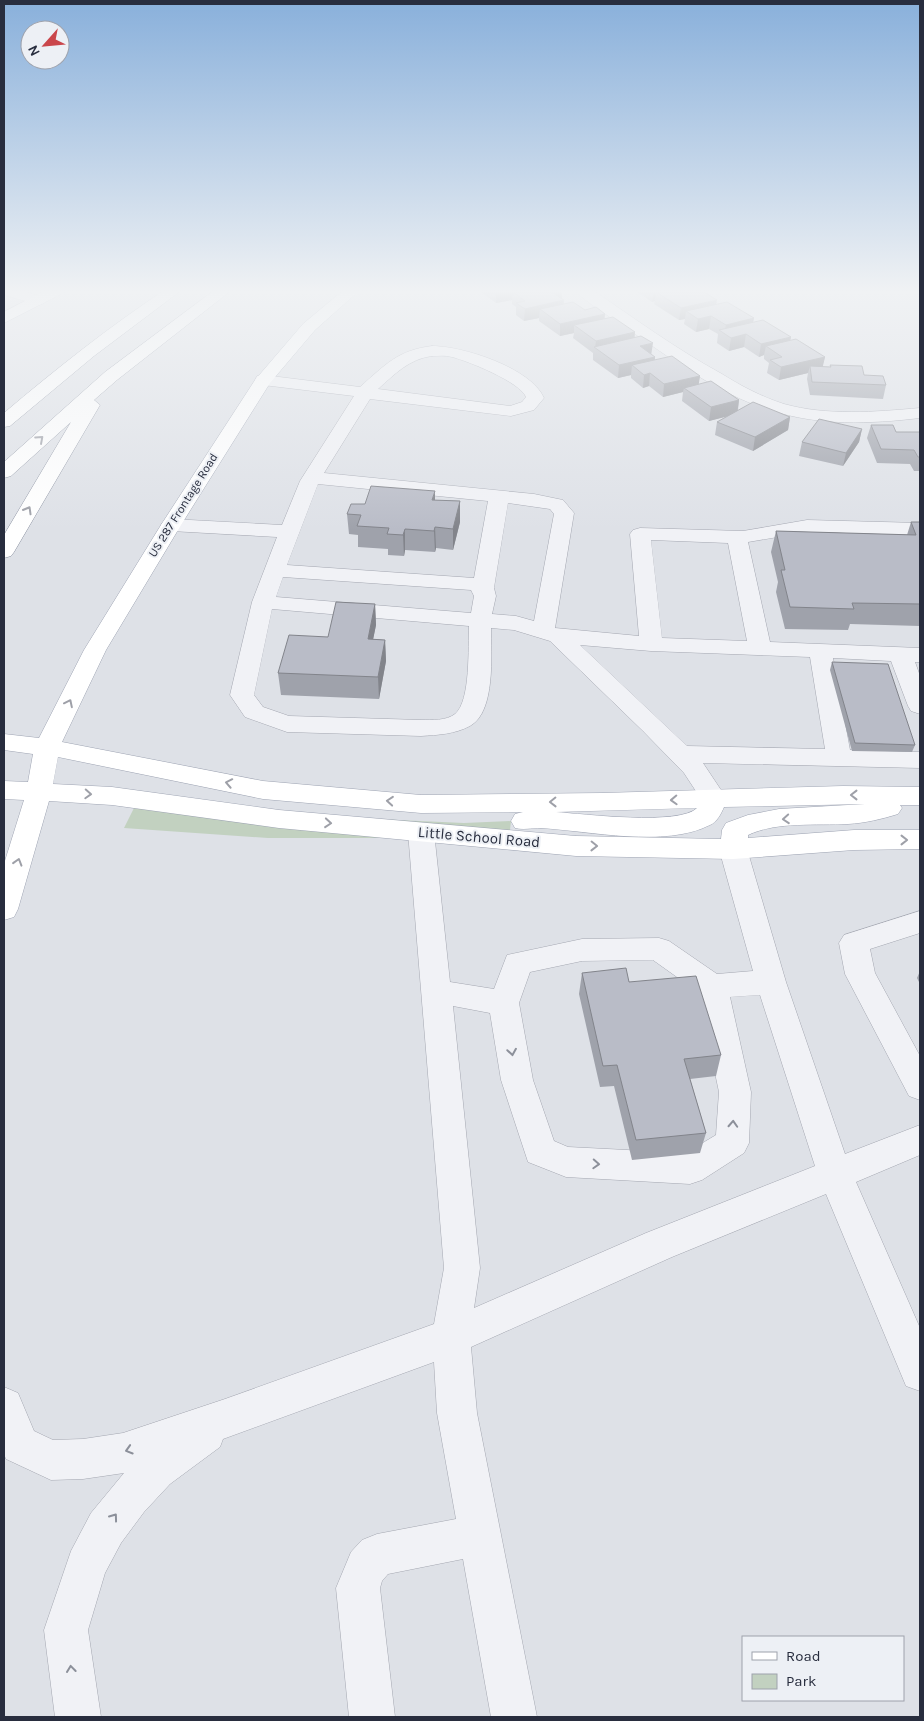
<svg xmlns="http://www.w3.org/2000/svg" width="924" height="1721" viewBox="0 0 924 1721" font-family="Karla,sans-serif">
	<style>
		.green { fill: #c2d1c0 }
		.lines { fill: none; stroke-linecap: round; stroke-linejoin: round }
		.minor-casing { stroke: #a4a7b1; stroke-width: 1 }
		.major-casing { stroke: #9ea4b3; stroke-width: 1 }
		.highway-casing { stroke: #868d9d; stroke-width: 1 }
		.minor { fill: #f1f2f6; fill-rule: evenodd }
		.major { fill: #fff; fill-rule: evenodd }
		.highway { fill: #fff; fill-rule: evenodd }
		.wall { fill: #9fa2ab }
		.shaded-wall { fill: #82848b }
		.building { fill: #b9bcc7; stroke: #82848b }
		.oneway { stroke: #9ea0a8 }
		.oneway2 { stroke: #8c909a }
		.labels { text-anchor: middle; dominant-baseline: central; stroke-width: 4; stroke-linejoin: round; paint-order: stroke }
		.far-street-label { font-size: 12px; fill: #282d3e; stroke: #edf0f5 }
		.street-label { font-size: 15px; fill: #282d3e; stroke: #edf0f5 }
	</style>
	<rect width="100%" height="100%" fill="#dee1e7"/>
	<path class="green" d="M134 808 464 823 511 821 510 830 441 838H268L124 828Z"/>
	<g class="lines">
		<defs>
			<path id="minor" d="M4 289H14L44 297 47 300 44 303 39 305 4 295Z
				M574 289H591C634 318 676 349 722 374 741 386 762 397 784 404 827 416 875 412 920 408V418C870 424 818 426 770 410 721 395 676 362 635 334 622 324 581 300 574 289Z
				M432 346C463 346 531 368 544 398L534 410 511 416 370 399 324 473 534 494 563 500 574 513 555 628 639 636 630 534 633 530 640 528 743 531 807 520 920 523V535L807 532 748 542 770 642 920 648V662H915L920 676V714L911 711 908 706 891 661 833 658 850 750 920 752V768L703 763 727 799 723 805 714 808 705 805 684 773 643 731 550 641 514 630 491 628C491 653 496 712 470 726 455 734 438 735 421 736L287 732 245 717 230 695 252 602 277 537 171 531 164 529 161 525 164 521 171 519 282 525 300 481 354 396 263 385 257 384 255 380 257 376 263 375 360 387C385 365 398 350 432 346ZM432 356C438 356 445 355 452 357 468 361 520 382 526 397L522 402 510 406 378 389C395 374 409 359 432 356ZM318 484 488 501 474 578 287 565ZM508 503 550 509 554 514 534 621 516 616 492 614 496 596 494 588ZM651 540 728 543 747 641 662 638ZM283 577 471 590 474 596 471 613 276 597ZM272 609 469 626C468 646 471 701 455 714 446 721 432 720 421 720L289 716 263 707 254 695ZM580 645 651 651 810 657 825 749 687 746Z
				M421 823 431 825 434 832 450 982 494 989 507 955 582 939 659 938 669 941 717 974 753 971 719 849 723 842 733 839 743 842 747 849 786 982 845 1154 920 1125V1155L856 1182 920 1328V1391L906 1386 826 1194 672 1257 471 1347 477 1413 537 1717H491L463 1559 388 1574 382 1581 380 1588 395 1717H349L336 1588 351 1552 362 1540 377 1534 456 1519 437 1413 434 1362 223 1439 220 1447 170 1484 144 1512 121 1543 105 1573 88 1630 101 1717H55L44 1630 71 1551 91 1513 124 1473 83 1479 51 1480 6 1459 4 1454V1387L18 1393 34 1431 53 1440 83 1439 123 1433 225 1399 434 1324 444 1268 408 832 411 825ZM653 960 698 992 719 1092 716 1135 686 1153 568 1147 554 1141 533 1080 519 1003 530 972 582 961ZM760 995 815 1166 646 1233 474 1308 480 1268 453 1006 490 1013 501 1080 528 1162 566 1177 690 1184 702 1180 744 1153 749 1143 751 1092 730 997Z
				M920 911V933L870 949 875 973 920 1056V1100L909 1096 845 974 839 943 844 935Z"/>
			<path id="major" d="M48 289H67L65 292 4 323V312Z
				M345 289H361L315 330 270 383 181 525 106 650 62 742 263 781 421 795 602 793 843 786 920 787V805H900L902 808 898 814C882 819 865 823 848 824 816 826 778 821 748 835V838L854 830H920V849L854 850 733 859 576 856 279 828 112 805 49 801 18 909 14 917 4 920V864L24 800 4 799V781L28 782 33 754 4 750V734L39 738 84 650 161 525 255 380 303 324ZM58 757 263 799 421 813 523 812 515 814 511 821 515 828C524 830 531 828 541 828 590 831 665 848 710 825 717 822 721 814 724 807L865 804 779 809 748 815 726 823 722 830 721 839 576 836 279 810 112 787 53 784ZM697 808C680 826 583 814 556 812Z"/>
			<path id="highway" d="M166 289H183L94 356 10 426 4 427V413C56 369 109 327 166 289Z
				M216 289H233L117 380 94 400 100 405 14 552 11 556 4 558V535L71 422 11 476 4 478V462L105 372Z"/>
		</defs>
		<use href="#minor" class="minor-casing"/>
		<use href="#major" class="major-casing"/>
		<use href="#highway" class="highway-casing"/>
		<use href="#minor" class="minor"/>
		<use href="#major" class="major"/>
		<use href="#highway" class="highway"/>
	</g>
	<path class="wall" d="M477 289H562V299L564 304 585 310 605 319 635 337 651 354 655 357V360L700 376 698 384 739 400 738 410 790 417 788 430 753 451 715 435 717 422 727 416 709 421 682 401 683 392 663 397 649 386 643 388 631 378V375L618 378 593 360V353L573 338 574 333 560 336 539 321V318L524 321 516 315V307L512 304V300L496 303Z
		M633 289H699L716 305 754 318 753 323 791 337 790 341 825 357 822 367H830V365L864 375 886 385 883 399 810 395 807 379 808 373 779 380 767 373 769 363 764 359V355L759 357 744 347 729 351 717 343 718 334 709 329 696 332 684 324 685 319 679 320 654 304 655 301 652 302Z
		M871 425 896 432H920V471H914L910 464 877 463 867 438Z
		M862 429 859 442 843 466 799 456 802 442Z
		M435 500 460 501V522L453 550 436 548 435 552 405 550 404 556 388 555V549L358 547V535L349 534 347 514 365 504Z
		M911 522H920V626L850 624 848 630 785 629 776 592 778 582 771 552 776 531 907 535Z
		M375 604 376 625 373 639 385 640 386 661 379 699 281 695 278 673Z
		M832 662 915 745 912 752 852 751 830 670Z
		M920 971V984L917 978Z
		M582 973 721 1055 716 1076 690 1079 706 1133 700 1153 632 1160 614 1086 600 1087 579 994Z"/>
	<path class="shaded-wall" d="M506 289H529L513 292 512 300 496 303V291Z
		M562 289V301L564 300 563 313 540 309 539 318 524 321 525 309 551 292Z
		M654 289H687L656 292 655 301 652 302Z
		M717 300 715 312 686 311 685 319 679 320 681 308Z
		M605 314 604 326 574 325V333L560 336V324Z
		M711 316 709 329 696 332 698 319Z
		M754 318 751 331 724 334 726 325Z
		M635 332 634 345 595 348 596 341Z
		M746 334 744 347 729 351 731 338Z
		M791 337 788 350 766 346 764 355 759 357 761 344Z
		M653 343 651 356 640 346Z
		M655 357 654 370 632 365 631 375 618 378 619 365Z
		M825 357 822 370 810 366 808 373 779 380 781 367Z
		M650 373 649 386 643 388 644 375Z
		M700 376 698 389 684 388 683 392 663 397 664 384Z
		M739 400 737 414 709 421 711 407Z
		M790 417 788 430 753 451 755 437Z
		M862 429 859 442 843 466 846 453Z
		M435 491V511L432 500Z
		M460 501V522L453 550V529Z
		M435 527 436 548 435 552 434 531Z
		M405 529V550L404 556 403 535Z
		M375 604 376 625 369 660 368 639Z
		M385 640 386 661 379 699 378 677Z"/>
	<path class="building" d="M494 289H506L496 291Z
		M525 289H562L551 292 564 300 525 309 516 303 525 301 513 292Z
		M670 289H699L717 300 681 308 656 292Z
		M573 302 585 310 596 307 605 314 560 324 540 309Z
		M727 302 754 318 726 325 711 316 698 319 686 311Z
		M613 317 635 332 596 341 574 325Z
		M763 320 791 337 761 344 746 334 731 338 719 330Z
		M641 336 653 343 640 346 655 357 619 365 594 347Z
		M796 339 825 357 781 367 770 360 782 357 766 346Z
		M672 356 700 376 664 384 650 373 644 375 632 365Z
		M830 365 862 366 864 375 883 376 886 385 812 382 810 366 831 367Z
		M711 381 739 400 711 407 684 388Z
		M753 402 790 417 755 437 717 422Z
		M819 419 862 429 846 453 802 442Z
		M871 425H893L896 432H920V457H918L914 450 881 449Z
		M371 486 435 491 432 500 460 501 453 529 435 527 434 531 405 529 403 535 387 534 389 528 357 526 361 515 347 514 351 504H365Z
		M911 522H920V604L852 603 854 609 790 607 781 570H785L776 531 916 535Z
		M336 602 375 604 368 639 385 640 378 677 278 673 289 635 328 637Z
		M832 662 888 664 915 745 855 743Z
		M626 968 629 982 696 976 721 1055 684 1059 706 1133 636 1140 617 1065 603 1066 582 973Z"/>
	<defs><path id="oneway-chevron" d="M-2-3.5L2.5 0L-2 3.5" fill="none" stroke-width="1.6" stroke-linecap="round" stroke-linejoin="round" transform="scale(1.25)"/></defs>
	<g class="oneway">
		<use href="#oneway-chevron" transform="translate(40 439) rotate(-42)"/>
		<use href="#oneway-chevron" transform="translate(28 510) rotate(-60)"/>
		<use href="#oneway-chevron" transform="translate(69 703) rotate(-64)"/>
		<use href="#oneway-chevron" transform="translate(229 783) rotate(-169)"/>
		<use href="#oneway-chevron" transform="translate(88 794) rotate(3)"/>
		<use href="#oneway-chevron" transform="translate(854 795) rotate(-180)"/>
		<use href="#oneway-chevron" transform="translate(674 800) rotate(178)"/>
		<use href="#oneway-chevron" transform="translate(390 801) rotate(-175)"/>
		<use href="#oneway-chevron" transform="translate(553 802) rotate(179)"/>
		<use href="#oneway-chevron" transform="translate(786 819) rotate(176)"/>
		<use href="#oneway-chevron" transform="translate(328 823) rotate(5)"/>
		<use href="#oneway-chevron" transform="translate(904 840)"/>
		<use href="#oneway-chevron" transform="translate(594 846) rotate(1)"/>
		<use href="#oneway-chevron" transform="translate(18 862) rotate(-73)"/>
	</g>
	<g class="oneway2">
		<use href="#oneway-chevron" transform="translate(512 1052) rotate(81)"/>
		<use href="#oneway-chevron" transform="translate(733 1124) rotate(-87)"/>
		<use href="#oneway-chevron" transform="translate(596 1164) rotate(3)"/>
		<use href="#oneway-chevron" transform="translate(129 1450) rotate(163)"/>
		<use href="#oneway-chevron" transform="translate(114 1517) rotate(-54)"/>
		<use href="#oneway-chevron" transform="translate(71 1669) rotate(-97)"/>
	</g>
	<linearGradient id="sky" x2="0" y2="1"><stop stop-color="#89b0db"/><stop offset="0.55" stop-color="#f0f2f4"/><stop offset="1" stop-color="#f0f2f4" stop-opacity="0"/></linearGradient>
	<rect width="924" height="530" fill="url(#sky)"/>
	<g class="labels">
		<g class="far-street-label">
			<text transform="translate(183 505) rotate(-58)">US 287 Frontage Road</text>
		</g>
		<g class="street-label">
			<text transform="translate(479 837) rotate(5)">Little School Road</text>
		</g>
	</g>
	<rect width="924" height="1721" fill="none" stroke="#282d3e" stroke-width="10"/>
	<rect x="742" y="1636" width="162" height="65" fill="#edf0f5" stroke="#9ea2ac"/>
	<rect x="752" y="1652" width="25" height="8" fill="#ffffff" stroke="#9ea2ac"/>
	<text x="786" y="1661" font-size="15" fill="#282d3e">Road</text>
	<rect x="752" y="1674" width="25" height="15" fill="#c2d1c0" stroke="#9ea2ac"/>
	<text x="786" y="1686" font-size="15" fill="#282d3e">Park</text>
	<g transform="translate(45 45) rotate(243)"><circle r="24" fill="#edf0f5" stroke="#9ea2ac"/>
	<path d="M0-4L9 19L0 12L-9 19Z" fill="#ca464b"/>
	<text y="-8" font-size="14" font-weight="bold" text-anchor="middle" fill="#282d3e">N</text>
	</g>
</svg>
